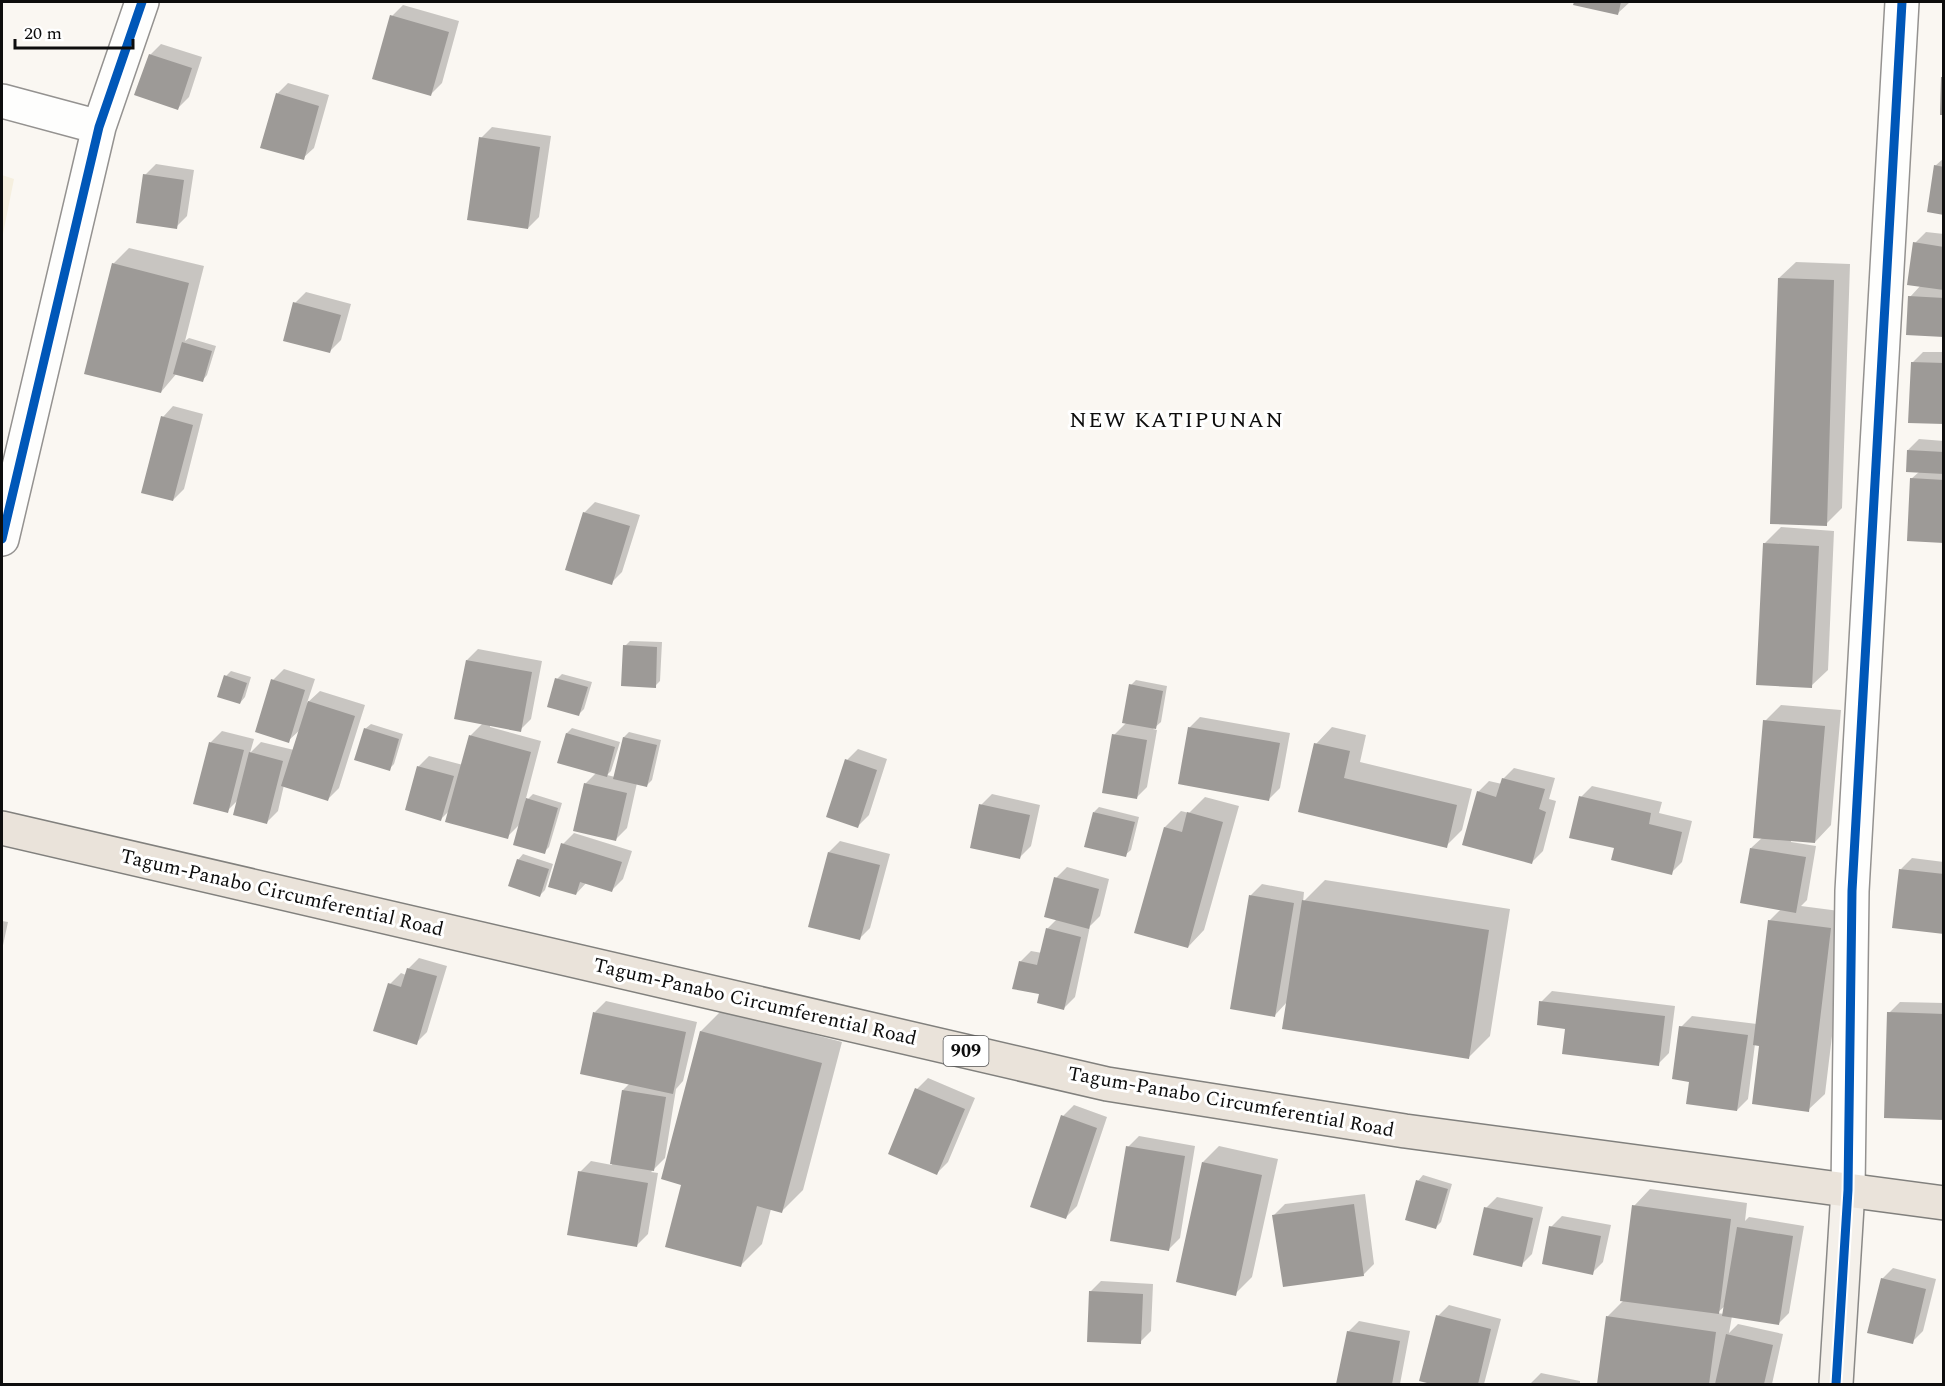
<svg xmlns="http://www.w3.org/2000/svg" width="1945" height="1386" viewBox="0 0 1945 1386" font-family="Spectral,serif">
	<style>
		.farmland { fill: #f5efdf }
		.shadow { fill: #0003; fill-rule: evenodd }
		.building { fill: #9d9a97 }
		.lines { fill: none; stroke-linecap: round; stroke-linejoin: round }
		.street-casing { stroke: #949290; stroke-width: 36 }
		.secondary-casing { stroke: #8a8987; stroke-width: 36 }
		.primary-casing { stroke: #81807d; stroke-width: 36 }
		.street { stroke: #fefefd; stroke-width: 33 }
		.secondary { stroke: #f4f0ea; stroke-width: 33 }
		.primary { stroke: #eae3da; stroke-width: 33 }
		.cycleway-casing { stroke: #fff; stroke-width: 13 }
		.cycleway { stroke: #0057b8; stroke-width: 9 }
		.labels { text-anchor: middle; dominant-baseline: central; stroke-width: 6; stroke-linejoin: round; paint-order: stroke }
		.shield { fill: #fff; stroke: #565656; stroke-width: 1.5 }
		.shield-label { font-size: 18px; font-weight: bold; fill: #0d0d0d }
		.street-label { font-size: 20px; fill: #0d0d0d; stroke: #fff }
		.quarter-label { font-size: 22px; letter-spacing: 1.5px; fill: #0d0d0d; stroke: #fff }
	</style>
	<rect width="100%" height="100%" fill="#faf7f2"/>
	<path class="farmland" d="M2 175 14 179 2 239Z"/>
	<path class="shadow" d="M1575 2H1630L1618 13 1575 4Z
		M403 5 459 21 442 83 431 94 392 16Z
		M161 44 202 57 189 97 178 108 150 55Z
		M288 83 329 95 314 148 303 158 277 94Z
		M492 127 551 136 539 217 528 228 481 138Z
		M1944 158V213L1935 166Z
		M156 164 194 170 187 216 176 227 145 175Z
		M1926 232 1944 234V336L1910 297 1921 285 1915 243Z
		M129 248 204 266 185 341 189 338 216 346 207 375 202 381 177 373 161 392 113 264Z
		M1796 262 1850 264 1842 508 1826 524 1779 278Z
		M306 292 351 304 341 340 330 351 295 303Z
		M1923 352H1944V423L1912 363Z
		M173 406 203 414 184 489 173 500 163 417Z
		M1919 439 1944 441V542L1911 479 1919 472 1908 450Z
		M595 502 640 515 622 572 611 583 584 513Z
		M1781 527 1834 531 1828 670 1811 686 1764 544Z
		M630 641 662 642 660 681 655 686 625 646Z
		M478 649 542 661 531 719 520 730 490 724V727L541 741 525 802 533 794 562 803 549 847 544 852 521 823 507 837 451 809 441 819 418 767 429 756 463 765 471 735 483 723 467 660Z
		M284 669 315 679 307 703 320 691 365 705 339 788 328 799 284 785 278 811 267 822 238 800 227 811 195 803 211 742 222 731 254 739 250 753 261 742 294 750 301 729 288 741 273 680Z
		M231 671 251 677 245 697 240 703 226 676Z
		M562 674 592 682 584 709 579 714 557 679Z
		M1136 680 1167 686 1161 722 1153 729 1157 730 1147 787 1136 798 1114 735 1127 722 1131 685Z
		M1781 705 1841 710 1831 825 1815 842 1791 840V842L1816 846 1807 900 1801 906 1847 912 1825 1094 1808 1110 1761 1045 1755 1044 1748 1099 1737 1110 1691 1080 1681 1027 1692 1016 1757 1024 1769 921 1781 909 1751 848 1763 837 1765 721Z
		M1200 717 1290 733 1280 788 1269 799 1189 728Z
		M371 724 403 734 394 764 389 769 365 729Z
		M1332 727 1366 735 1360 762 1472 789 1462 830 1446 846 1300 810 1316 744Z
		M572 728 620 742 611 771 607 775 615 777 624 737 629 732 661 740 652 780 647 785 637 783 627 828 616 839 585 784 596 773 559 762 567 733Z
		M858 749 887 759 869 815 858 826 847 760Z
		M1514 768 1555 778 1549 799 1556 801 1543 851 1532 862 1478 792 1489 781 1502 784 1503 779Z
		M1592 786 1662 802 1659 813 1692 821 1682 862 1671 873 1615 847 1581 797Z
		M992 794 1040 805 1031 846 1020 857 981 805Z
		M1205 797 1239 806 1204 930 1188 947 1165 827 1181 811 1189 813Z
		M1099 807 1139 817 1131 850 1125 855 1094 812Z
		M574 833 632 851 623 879 612 890 587 882 576 894 563 844Z
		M840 841 890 854 870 928 859 939 829 852Z
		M523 854 553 864 545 890 540 895 518 860Z
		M1912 858 1944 862V933L1901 869Z
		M1067 867 1109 879 1100 916 1090 926 1075 997 1064 1008 1041 993 1020 962 1031 951 1042 953 1047 929 1057 919 1056 878Z
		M1325 880 1510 909 1490 1036 1469 1057 1288 1001 1275 1015 1232 1008 1251 895 1262 884 1304 892 1303 902Z
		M2 921 8 922 2 950Z
		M419 958 447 966 427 1032 416 1043 390 984 401 973 406 975 408 969Z
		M1552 991 1675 1006 1669 1053 1658 1064 1567 1027 1541 1002Z
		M606 1001 697 1022 683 1081 676 1089 665 1158 651 1172 658 1173 648 1234 637 1245 580 1172 591 1161 612 1165 623 1090 630 1083 595 1012Z
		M1900 1002 1944 1003V1118L1889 1013Z
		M722 1010 842 1042 803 1190 782 1211 771 1209 762 1244 741 1265 683 1184 701 1031Z
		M928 1078 975 1098 948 1162 937 1173 917 1089Z
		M1074 1105 1107 1117 1077 1206 1066 1217 1063 1116Z
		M1139 1136 1195 1146 1180 1238 1169 1249 1128 1147Z
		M1219 1146 1278 1159 1252 1277 1235 1294 1203 1162Z
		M1423 1175 1452 1184 1441 1222 1436 1227 1418 1181Z
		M1650 1189 1747 1203 1745 1221 1749 1217 1804 1226 1789 1313 1778 1324 1732 1316 1729 1333 1738 1324 1783 1334 1772 1384H1598L1608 1316 1624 1300 1634 1206ZM1725 1306 1724 1314 1717 1313Z
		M1365 1194 1374 1264 1363 1275 1274 1215 1285 1204Z
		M1497 1197 1543 1207 1532 1254 1521 1265 1486 1208Z
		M1562 1216 1611 1225 1603 1262 1592 1273 1551 1227Z
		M1893 1268 1936 1279 1923 1331 1912 1342 1882 1279Z
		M1101 1281 1153 1284 1151 1331 1140 1342 1090 1292Z
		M1449 1305 1501 1319 1484 1384H1438L1421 1380 1438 1316Z
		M1359 1321 1410 1331 1400 1384H1337L1348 1332Z
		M1541 1373 1580 1381V1384H1530Z"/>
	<path class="building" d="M1574 2H1621L1618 15 1573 5Z
		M390 15 449 32 431 96 372 79Z
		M149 54 192 68 178 110 134 95Z
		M1941 77H1944V115H1940Z
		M276 93 319 106 304 160 260 148Z
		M479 137 540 147 528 229 467 220Z
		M1934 165 1944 167V215L1927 212Z
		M143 174 184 180 177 229 136 223Z
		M1913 242 1944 247V290L1907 285Z
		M112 263 189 283 161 393 84 374Z
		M1778 278 1834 280 1827 526 1770 524Z
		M1908 296 1944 298V337L1906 335Z
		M293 302 341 315 330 353 283 341Z
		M182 342 212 351 203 382 173 374Z
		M1911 362 1944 363V424L1908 423Z
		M161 416 193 425 173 501 141 493Z
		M1907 450 1944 452V474L1906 472Z
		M1910 478 1944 480V543L1907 541Z
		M583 512 630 526 612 585 565 570Z
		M1763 543 1819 546 1812 688 1756 685Z
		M623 645 657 647 656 688 621 686Z
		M466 660 532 672 521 732 454 719Z
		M224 675 247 683 240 704 217 697Z
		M555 678 588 687 579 716 547 707Z
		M271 679 305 690 289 743 255 732Z
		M1129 684 1163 691 1156 729 1122 723Z
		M308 701 355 716 328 801 281 786Z
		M1763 720 1825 726 1815 843 1753 838Z
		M1188 727 1280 743 1269 801 1178 784Z
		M364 728 399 739 390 771 354 760Z
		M566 733 615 747 607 777 557 763Z
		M1112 734 1147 740 1137 799 1102 793Z
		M469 735 531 752 508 839 445 822Z
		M623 737 657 745 647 787 613 779Z
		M209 742 244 750 228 813 193 804Z
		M1314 743 1350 751 1344 778 1457 805 1447 848 1298 812Z
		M249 752 283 761 267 824 233 815Z
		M845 759 877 770 858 828 826 817Z
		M417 766 454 776 441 821 405 810Z
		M1502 778 1545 789 1539 809 1546 812 1532 864 1462 845 1477 791 1496 797Z
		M584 783 627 793 616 841 573 831Z
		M1579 796 1651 813 1649 824 1682 832 1672 875 1611 860 1614 848 1569 838Z
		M526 798 558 808 545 854 513 845Z
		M979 804 1030 815 1020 859 970 848Z
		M1093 812 1135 822 1126 857 1084 847Z
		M1187 812 1223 822 1188 948 1134 933 1164 827 1182 832Z
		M561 843 622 862 612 892 580 882 576 895 548 887Z
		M1750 848 1806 857 1796 913 1740 903Z
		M828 852 880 865 860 940 808 927Z
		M517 859 549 869 540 897 508 886Z
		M1899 869 1944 874V934L1892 928Z
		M1054 877 1099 889 1089 929 1044 917Z
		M1249 895 1294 903 1275 1017 1230 1009Z
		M1302 900 1489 930 1469 1059 1282 1029Z
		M1768 920 1831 928 1809 1112 1752 1104 1759 1046 1753 1045Z
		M1046 928 1081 937 1064 1010 1037 1003 1039 994 1012 989 1019 961 1037 965Z
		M407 968 437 976 417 1045 373 1031 388 983 401 987Z
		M1539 1001 1665 1016 1659 1066 1562 1054 1565 1029 1537 1025Z
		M593 1012 686 1032 673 1094 580 1074Z
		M1887 1012 1944 1014V1120L1884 1118Z
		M1679 1026 1748 1035 1737 1111 1686 1104 1689 1082 1672 1079Z
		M700 1031 822 1063 782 1213 757 1206 741 1267 665 1247 681 1185 661 1179Z
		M915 1088 965 1109 937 1175 888 1154Z
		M622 1090 666 1097 654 1171 610 1164Z
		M1061 1115 1097 1128 1066 1219 1030 1207Z
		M1126 1146 1185 1156 1169 1251 1110 1241Z
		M1202 1162 1262 1175 1236 1296 1176 1282Z
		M578 1171 648 1183 637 1247 567 1235Z
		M1416 1180 1448 1189 1436 1229 1405 1220Z
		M1354 1204 1364 1276 1283 1287 1272 1215Z
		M1632 1205 1731 1219 1719 1314 1620 1301Z
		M1484 1207 1533 1218 1522 1267 1473 1255Z
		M1549 1226 1601 1236 1593 1275 1542 1264Z
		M1737 1227 1793 1236 1779 1325 1722 1316Z
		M1881 1278 1926 1289 1913 1344 1867 1333Z
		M1089 1291 1143 1294 1141 1344 1087 1342Z
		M1436 1315 1491 1329 1478 1384H1431L1419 1381Z
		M1606 1316 1716 1332 1709 1384H1597Z
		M1347 1331 1400 1341 1392 1384H1336Z
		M1726 1334 1773 1345 1764 1384H1715Z"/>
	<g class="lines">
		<defs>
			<path id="street" d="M2 101 99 127
				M2 539 99 127 142 2
				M1848 1190 1852 891 1902 2"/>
			<path id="secondary" d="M1836 1384 1848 1190"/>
			<path id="primary" d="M2 828 1107 1084 1405 1131 1944 1203"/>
		</defs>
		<use href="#street" class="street-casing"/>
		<use href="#secondary" class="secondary-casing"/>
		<use href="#primary" class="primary-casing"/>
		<use href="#street" class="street"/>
		<use href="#secondary" class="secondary"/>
		<use href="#primary" class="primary"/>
		<defs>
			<path id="cycleway" d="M2 539 99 127 142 2
				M1836 1384 1848 1190 1852 891 1902 2"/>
		</defs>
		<use href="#cycleway" class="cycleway-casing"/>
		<use href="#cycleway" class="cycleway"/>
	</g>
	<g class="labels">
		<rect class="shield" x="943.5" y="1036" width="45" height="30" rx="4.5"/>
		<g class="shield-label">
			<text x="966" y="1051">909</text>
		</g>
		<g class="street-label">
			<text transform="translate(282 893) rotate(13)">Tagum-Panabo Circumferential Road</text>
			<text transform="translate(755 1002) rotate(13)">Tagum-Panabo Circumferential Road</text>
			<text transform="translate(1231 1102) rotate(10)">Tagum-Panabo Circumferential Road</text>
		</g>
		<g class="quarter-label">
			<text x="1177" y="420">NEW KATIPUNAN</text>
		</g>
	</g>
	<rect width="1945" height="1386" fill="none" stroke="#0d0d0d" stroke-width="6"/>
	<path d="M15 39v9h118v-9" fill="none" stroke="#0d0d0d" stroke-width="3"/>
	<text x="24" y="39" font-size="18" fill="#0d0d0d" stroke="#ffffff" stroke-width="4.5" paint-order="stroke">20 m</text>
</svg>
